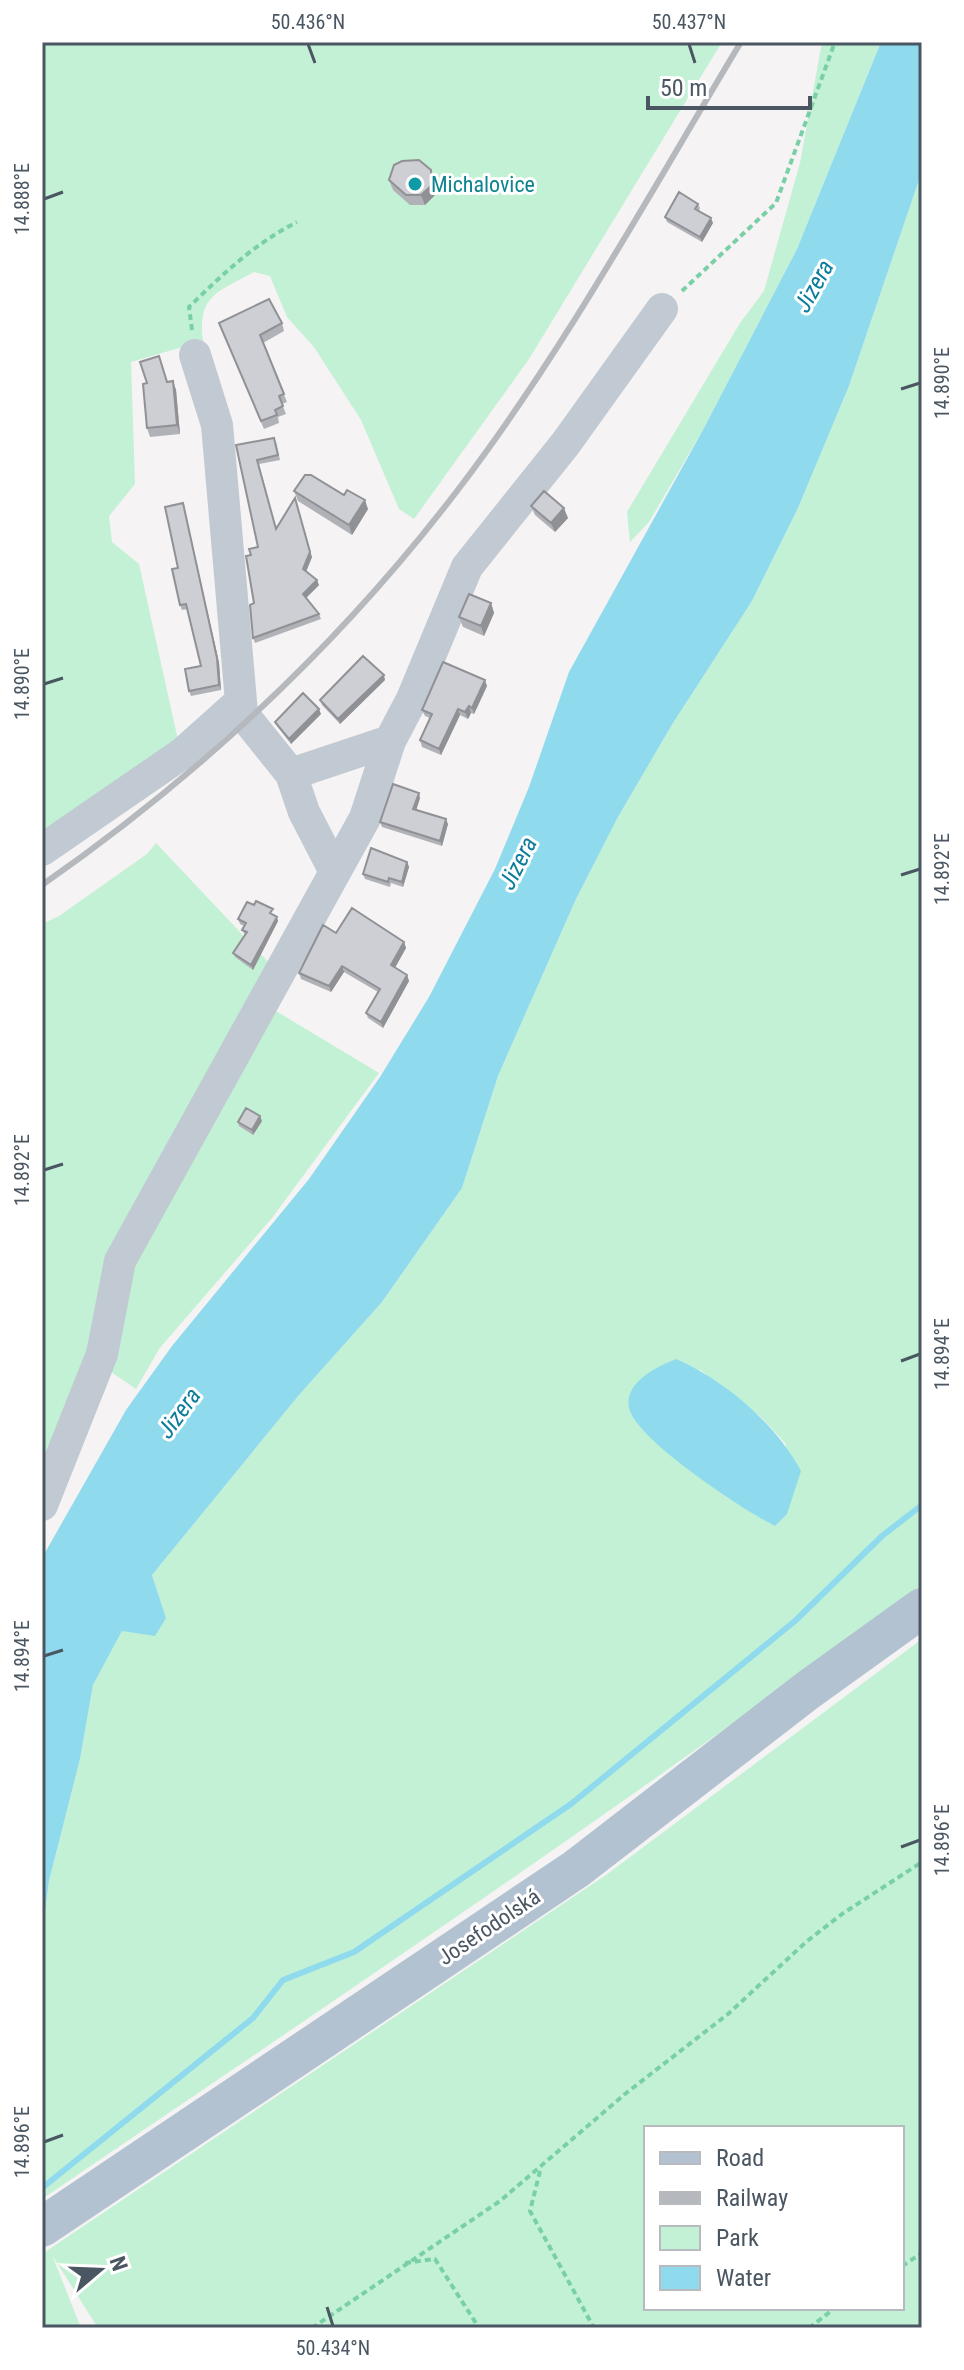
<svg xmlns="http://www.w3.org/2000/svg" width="964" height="2370" viewBox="0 0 964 2370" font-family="'Roboto Condensed',sans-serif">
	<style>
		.green { fill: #c3f1d5; fill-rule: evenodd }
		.water { fill: #90daee }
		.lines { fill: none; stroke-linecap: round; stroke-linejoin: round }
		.stream { stroke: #90daee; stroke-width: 6 }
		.path { stroke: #7ad0a6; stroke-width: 4; stroke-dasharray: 6 4; stroke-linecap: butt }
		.minor { stroke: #c1cad2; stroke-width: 32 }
		.major { stroke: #b3c2d1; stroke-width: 40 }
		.rail { stroke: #b5b8bd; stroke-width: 6 }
		.wall { fill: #b0b2b7 }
		.shaded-wall { fill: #909195 }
		.building { fill: #cdcfd5; stroke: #909195; stroke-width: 2 }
		.ticks { fill: none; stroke: #4a5661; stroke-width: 3 }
		.culture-dot { fill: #0f9aa8; stroke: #fff; stroke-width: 3 }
		.labels { text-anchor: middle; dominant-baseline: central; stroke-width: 6; stroke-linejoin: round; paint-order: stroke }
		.culture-label { font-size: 22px; fill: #0d838f; stroke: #fff; text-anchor: start }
		.street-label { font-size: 22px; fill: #4a5661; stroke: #fff }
		.water-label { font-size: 24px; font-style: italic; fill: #0c7c9b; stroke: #fff }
		.neatline { fill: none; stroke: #4a5661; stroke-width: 3 }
		.ticks-label { font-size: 20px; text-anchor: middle; fill: #4a5661 }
	</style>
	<rect width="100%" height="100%" fill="#f5f3f3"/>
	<path class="green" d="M42 42H722L529 359 414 519 399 509 361 420 314 347 287 317 270 276 254 272C218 292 197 295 203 341L131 362 135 484 109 516 112 542 139 564 178 740 42 845Z
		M822 42H881L797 249 704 428 649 522 630 542 627 512 740 323 764 291 800 163Z
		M922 171V1585C635 1799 338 1998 42 2199V1935L49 1881 80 1759 93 1685 122 1631 166 1618 152 1575 299 1395 382 1302 462 1188 498 1076 576 899 618 817 673 723 752 601 798 508 849 386ZM699 1369 761 1417 786 1444 775 1526 724 1495Z
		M156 843 273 967 256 999 379 1073 272 1218 159 1349 136 1389 92 1359 42 1480V924L59 916 147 854Z
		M922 1639V2328H98L52 2255 81 2328H42V2254L606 1875ZM646 2128H902V2308H646Z"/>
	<path class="water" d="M881 42H922V171L849 386 798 508 752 601 673 723 618 817 576 899 498 1076 462 1188 382 1302 299 1395 152 1575 166 1618 155 1636 122 1631 93 1685 80 1759 49 1881 42 1935V1558L126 1410 172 1346 309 1179 380 1077 429 997 495 869 529 787 569 672 704 428 797 249Z
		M676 1359C726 1381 775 1423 801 1471L787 1514 775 1526C745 1511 636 1440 629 1408 624 1382 657 1367 676 1359Z"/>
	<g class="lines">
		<path class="stream" d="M42 2188 253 2018 283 1980 354 1952 571 1804 795 1621 882 1536 922 1505"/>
		<path class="path" d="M682 291 776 203 835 42
			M192 330 189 307C223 274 254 244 297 222
			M540 2171 530 2211 594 2328
			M405 2263 435 2259 479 2328
			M902 2266 922 2253
			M312 2328 500 2201 625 2094 728 2014 806 1942 842 1914 922 1862
			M809 2328 835 2308"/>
		<path class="minor" d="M195 355 217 425 242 713 291 774 304 812 335 872
			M291 774 390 741
			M42 850 183 753 240 702
			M42 1505 102 1354 120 1261 365 818 390 741 412 699 467 567 566 443 662 309"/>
		<path class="major" d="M42 2227 576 1869 808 1690 922 1608"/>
		<path class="rail" d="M42 885C200 775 340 644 457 491 564 351 650 193 741 42"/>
	</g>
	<path class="wall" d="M389 180H434L435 195 425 205H410L393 190Z
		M698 204 700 208 699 211 713 223 702 242 667 222 665 217Z
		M282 323 284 331 263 343 287 402 282 404 286 414 278 417 279 423 264 429 222 331Z
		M173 381 176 390 180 434 150 437 147 428 167 382Z
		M276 442 280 460 259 464 276 529 312 557 306 572 319 585 306 598 319 614 321 619 255 643 253 638 254 603 251 555 258 547 236 445Z
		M294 491 344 495 368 509 352 535 298 501Z
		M183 503 219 663 221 690 191 696 189 691 201 666 188 609 182 610 180 605 178 568Z
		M531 506 568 518 555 532 535 515Z
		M491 603 494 613 484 636 463 627 459 617Z
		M385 680 340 724 322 705 320 700Z
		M487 686 474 714 471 713 468 719 460 715 441 755 422 747 420 740 430 718 425 716 422 710Z
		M321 714 291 744 277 726 275 722Z
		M420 798 416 810 448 824 442 846 382 827 380 822Z
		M407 862 409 867 403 887 391 883 390 887 365 879 363 874Z
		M275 914 274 915 278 921 253 970 235 957 233 953 245 935 242 930 244 926 240 924 238 919Z
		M336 933 404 942 406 948 395 968 407 975 409 981 383 1028 368 1018 366 1013 378 992 344 972 331 992 301 979 299 973Z
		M262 1121 253 1135 239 1126 238 1122Z"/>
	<path class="shaded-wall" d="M431 170 434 180 435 195 425 205 421 195Z
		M711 218 713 223 702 242 700 237Z
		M173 381 176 390 180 434 177 425Z
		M295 498 312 557 305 574 303 569Z
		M365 500 368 509 352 535 349 525Z
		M183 503 219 663 221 690 219 685Z
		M564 508 568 518 555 532 551 523Z
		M317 580 319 585 305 599 303 594Z
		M491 603 494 613 484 636 481 626Z
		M384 675 385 680 340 724 338 719Z
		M485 680 487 686 474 714 472 708Z
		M469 706 471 713 468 719 465 712Z
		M319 709 321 714 291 744 289 739Z
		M458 709 460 715 441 755 439 749Z
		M419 793 420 798 415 814 413 809Z
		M446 819 448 824 442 846 440 841Z
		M407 862 409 867 403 887 402 882Z
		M277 917 278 921 253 970 251 965Z
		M404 942 406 948 393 971 391 965Z
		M342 966 344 972 331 992 329 986Z
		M407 975 409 981 383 1028 381 1022Z
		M260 1116 262 1121 253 1135 252 1130Z"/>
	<path class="building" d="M419 160 431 170 432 185 421 195H406L389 180 394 165 402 161Z
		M679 192 698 204 695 209 711 218 700 237 665 217Z
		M269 299 282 323 260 335 284 394 279 396 283 406 275 410 277 415 261 421 219 323Z
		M159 356 167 382 173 381 177 425 147 428 143 384 147 383 140 362Z
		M274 438 278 455 257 460 276 529 295 498 310 552 303 569 317 580 303 594 319 614 253 638 250 605 254 603 246 556 251 555 249 549 258 547 236 445Z
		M305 475H311L344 495 347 490 365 500 349 525 294 491Z
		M544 491 564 508 551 523 531 506Z
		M183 503 217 658 219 685 189 691 185 669 201 666 186 604 180 605 172 569 178 568 165 507Z
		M469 594 491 603 481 626 459 617Z
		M363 656 384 675 338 719 320 700Z
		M443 662 485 680 472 708 469 706 465 712 458 709 439 749 420 740 432 714 422 710Z
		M303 693 319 709 289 739 275 722Z
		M393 784 419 793 413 809 446 819 440 841 380 822Z
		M371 848 407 862 402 882 389 878 388 882 363 874Z
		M256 901 273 909 270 913 277 917 251 965 233 953 247 932 242 930 246 923 238 919 247 902 254 905Z
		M352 908 404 942 391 965 407 975 381 1022 366 1013 380 989 342 966 329 986 299 973 323 925 336 933Z
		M246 1108 260 1116 252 1130 238 1122Z"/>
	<path class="ticks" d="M308 44 315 63M689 44 695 63M44 199 63 192M901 389 920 383M44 684 63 678M901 875 920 869M44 1170 63 1164M901 1361 920 1354M44 1656 63 1650M901 1847 920 1840M44 2142 63 2135M327 2307 333 2326"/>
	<circle class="culture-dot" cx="415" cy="184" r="8"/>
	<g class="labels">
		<g class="culture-label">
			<text x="431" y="184">Michalovice</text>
		</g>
		<g class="street-label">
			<text transform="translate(489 1927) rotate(-34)">Josefodolská</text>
		</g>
		<g class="water-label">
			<text transform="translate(814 286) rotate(-61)">Jizera</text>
			<text transform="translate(518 863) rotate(-63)">Jizera</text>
			<text transform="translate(179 1413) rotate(-54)">Jizera</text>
		</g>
	</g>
	<rect width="964" height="2370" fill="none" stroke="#ffffff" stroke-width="88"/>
	<rect x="644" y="2126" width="260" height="184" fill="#ffffff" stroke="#b7bbc0" stroke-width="2"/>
	<rect x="660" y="2152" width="40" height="12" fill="#b3c2d1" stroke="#b7bbc0" stroke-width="2"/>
	<text x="716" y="2166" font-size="24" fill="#4a5661">Road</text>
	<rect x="660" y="2192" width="40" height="12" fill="#b5b8bd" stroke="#b7bbc0" stroke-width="2"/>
	<text x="716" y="2206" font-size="24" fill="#4a5661">Railway</text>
	<rect x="660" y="2226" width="40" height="24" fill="#c3f1d5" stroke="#b7bbc0" stroke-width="2"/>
	<text x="716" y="2246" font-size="24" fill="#4a5661">Park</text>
	<rect x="660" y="2266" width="40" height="24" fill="#90daee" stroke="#b7bbc0" stroke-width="2"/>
	<text x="716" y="2286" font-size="24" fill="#4a5661">Water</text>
	<g transform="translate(100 2270) rotate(71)" stroke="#ffffff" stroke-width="6" paint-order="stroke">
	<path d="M0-6L14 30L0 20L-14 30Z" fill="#4a5661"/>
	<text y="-12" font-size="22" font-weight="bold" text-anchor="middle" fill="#4a5661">N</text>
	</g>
	<path d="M648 96v12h162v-12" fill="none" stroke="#4a5661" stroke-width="4"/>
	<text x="660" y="96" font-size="24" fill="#4a5661" stroke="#ffffff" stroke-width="6" paint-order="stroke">50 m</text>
	<rect x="44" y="44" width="876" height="2282" class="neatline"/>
	<g class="ticks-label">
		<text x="308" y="29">50.436°N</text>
		<text x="689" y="29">50.437°N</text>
		<text transform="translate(22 199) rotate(-90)" y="7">14.888°E</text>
		<text transform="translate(942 383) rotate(-90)" y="7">14.890°E</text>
		<text transform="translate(22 684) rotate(-90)" y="7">14.890°E</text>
		<text transform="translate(942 869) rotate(-90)" y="7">14.892°E</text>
		<text transform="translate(22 1170) rotate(-90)" y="7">14.892°E</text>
		<text transform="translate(942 1354) rotate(-90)" y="7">14.894°E</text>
		<text transform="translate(22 1656) rotate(-90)" y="7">14.894°E</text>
		<text transform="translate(942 1840) rotate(-90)" y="7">14.896°E</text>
		<text transform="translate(22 2142) rotate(-90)" y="7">14.896°E</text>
		<text x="333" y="2355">50.434°N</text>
	</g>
</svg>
